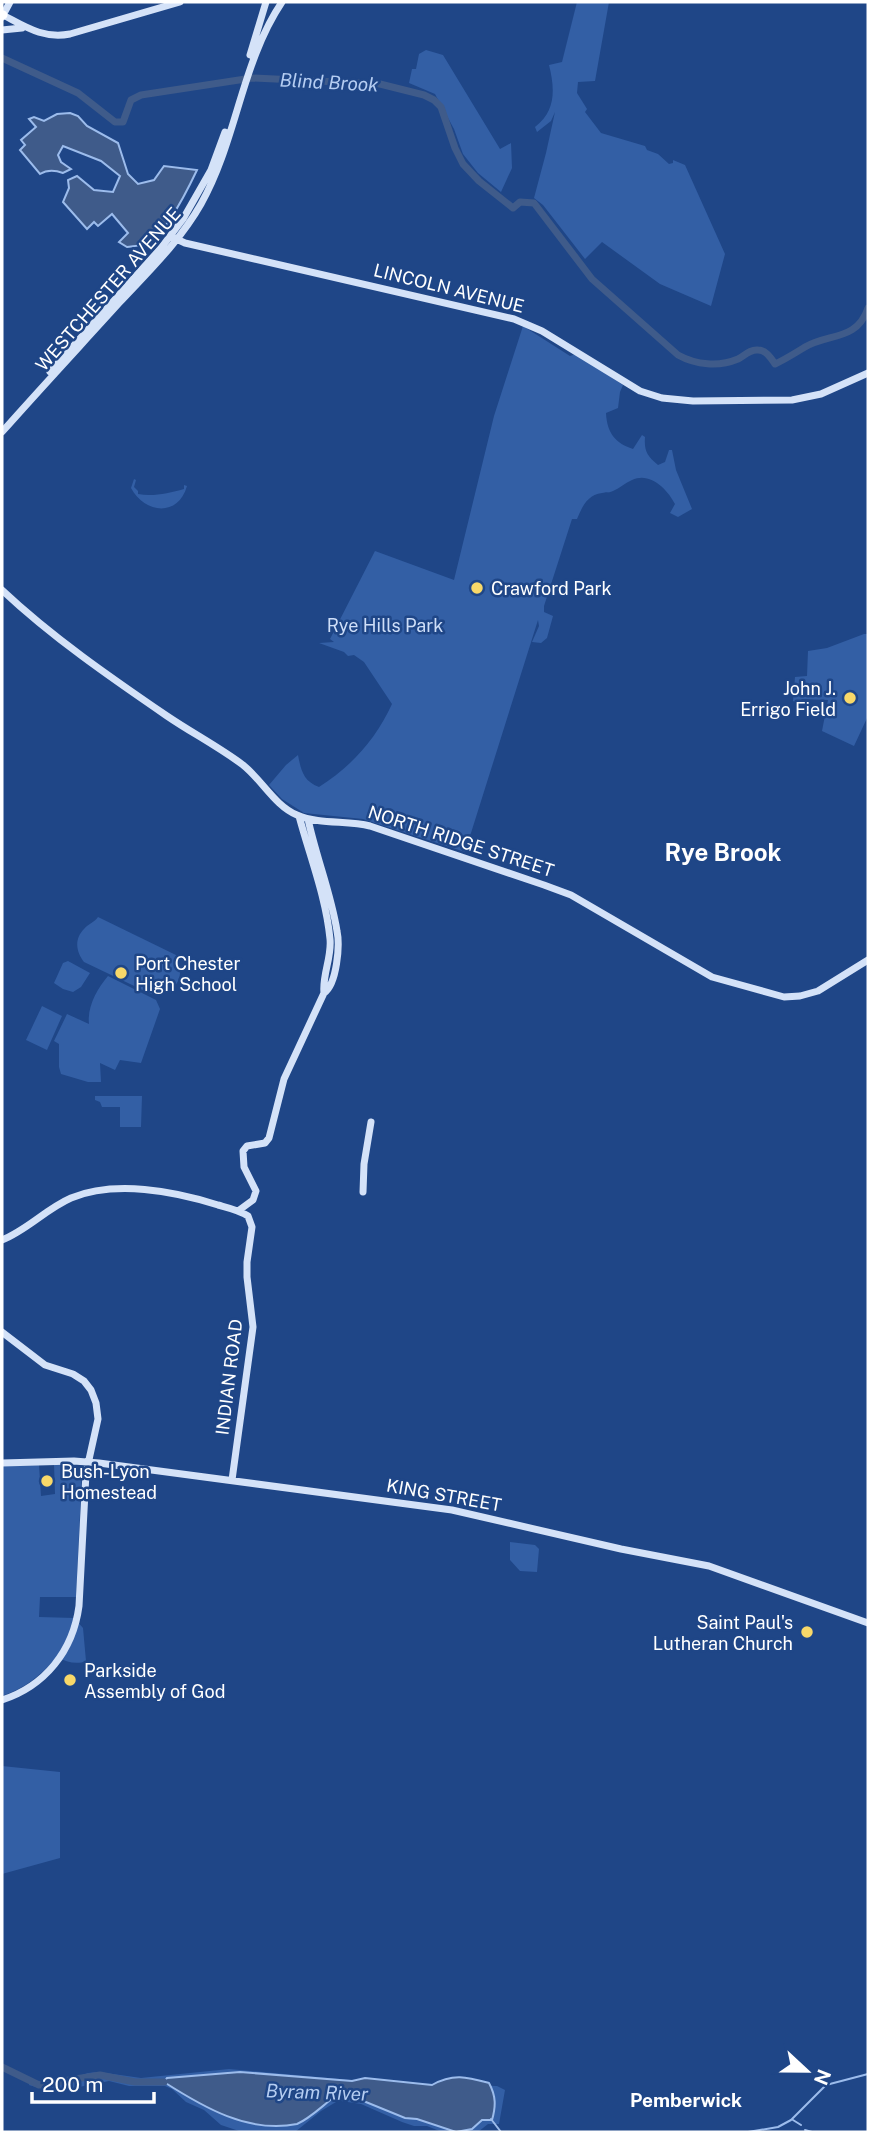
<svg xmlns="http://www.w3.org/2000/svg" width="870" height="2134" viewBox="0 0 870 2134" font-family="'Public Sans',sans-serif">
	<style>
		.green { fill: #335fa5 }
		.water { fill: #3f5b8a; stroke: #9cbcec; stroke-width: 2 }
		.lines { fill: none; stroke-linecap: round; stroke-linejoin: round }
		.stream { stroke: #9cbcec; stroke-width: 2 }
		.river { stroke: #3f5b8a; stroke-width: 7 }
		.secondary { stroke: #d4e2f8; stroke-width: 7 }
		.highway { stroke: #fff; stroke-width: 9 }
		.poi-dot { fill: #f8d869; stroke: #1f4687; stroke-width: 2.5 }
		.labels { text-anchor: middle; dominant-baseline: central; stroke-width: 5; stroke-linejoin: round; paint-order: stroke }
		.street-label { font-size: 18px; fill: #fff; stroke: #1f4687 }
		.poi-label { font-size: 18px; fill: #fff; stroke: #1f4687; text-anchor: start }
		.park-label { font-size: 18px; fill: #cedef8; stroke: #1f4687 }
		.water-label { font-size: 19px; font-style: italic; fill: #b5cdf2; stroke: #1f4687 }
		.neighbourhood-label { font-size: 19px; font-weight: bold; fill: #fff; stroke: #1f4687 }
		.district-label { font-size: 24px; font-weight: bold; fill: #fff; stroke: #1f4687 }
	</style>
	<rect width="100%" height="100%" fill="#1f4687"/>
	<path class="green" d="M577 2H609L595 81 578 82 577 93 587 109 585 112 601 133 645 146 647 150 658 154 669 164 673 163V160L685 165 725 254 711 306 660 284 602 242 585 259 543 205 534 198 546 153 555 112 551 121 537 132 535 127C556 111 555 89 549 65L562 62Z
		M426 50 443 55 500 149 511 143 512 168 501 192 478 173 463 154 454 129 435 94 409 83 412 69H416L419 54Z
		M523 326 570 356 576 354 623 385 620 392 618 408 606 413C607 433 615 443 633 449L642 435 645 437C644 451 647 456 658 465L665 462 669 450H672L676 470 692 509 678 517 670 513 675 504C668 490 650 471 632 480 625 483 620 488 613 491 605 494 610 491 602 493 587 495 582 507 577 519H572L544 606V612L553 616 547 638 541 643 532 642 539 626 538 620 465 852 363 819 304 813 282 799 269 785 286 765 298 755C301 770 303 781 319 787 351 767 376 739 392 704L364 662 354 655 348 656 344 652 319 643 334 642 330 639 375 551 454 580 494 416Z
		M134 479 136 480 134 487 138 491V494C153 497 169 493 184 489V485L187 486C178 518 144 513 131 488Z
		M864 634H868V716L854 746 822 731 828 700 802 699 797 703 793 701 795 677 807 676 808 651 827 648Z
		M98 917 178 956C178 961 180 966 180 973 179 988 165 996 151 994L84 962C76 952 74 939 84 929 89 923 94 923 98 917Z
		M68 961 90 973 81 987 73 992 63 989 54 983 63 963Z
		M108 976 156 1000 160 1009 141 1063 120 1060 115 1070 100 1063 101 1082H88L61 1074 59 1067V1044L54 1041 67 1014 89 1024C87 1007 97 989 108 976Z
		M42 1006 62 1016 47 1050 26 1040Z
		M95 1096H142L141 1127H120V1107H102L100 1102 95 1100Z
		M54 1464 77 1466 82 1472 76 1597H40L39 1617 74 1618 83 1628 86 1661C77 1665 66 1662 57 1657 40 1676 25 1688 2 1696V1466L39 1465 41 1496 55 1494Z
		M510 1542 535 1545 539 1549 537 1572 520 1571 510 1560Z
		M2 1766 60 1772V1858L2 1874Z
		M229 2069 372 2082 497 2086 505 2090 499 2124H488L478 2132H442L427 2126H414L402 2122 361 2104 341 2101 336 2102 321 2111 295 2132H242L221 2125 204 2110 186 2102 172 2089 165 2086H129L109 2081 54 2092 29 2085 31 2079 39 2082 56 2084 88 2073 99 2072 141 2078Z"/>
	<path class="water" d="M70 113 78 116 87 126 118 143 128 174 138 184 154 180 164 166 197 170C188 189 167 232 148 243 143 246 133 246 127 247L119 242 128 233 112 214 98 226 94 222 87 229 63 202 69 188 68 180 77 176 94 190 113 192 120 176 101 161 63 146 58 155 61 162 71 169 63 173C55 170 48 169 40 174L20 150 25 145 21 140 36 127 29 119 34 117 44 121 57 114Z
		M240 2072 352 2081 365 2078 432 2085C453 2073 467 2077 489 2083 496 2096 496 2106 492 2120H482L472 2129 456 2132 417 2119 405 2118 361 2100 337 2095C324 2104 311 2118 297 2124 249 2134 203 2107 164 2082L167 2078Z"/>
	<g class="lines">
		<path class="stream" d="M491 2119 501 2132
			M793 2120 801 2125
			M805 2130 812 2132
			M748 2132 778 2127 791 2120 826 2085 868 2074"/>
		<path class="river" d="M2 58 78 93 115 122H123L131 100 141 95 252 78 380 84 424 95 434 100 441 107 455 148 463 164 479 181 513 208 520 202 534 203 592 279 678 355C696 365 719 367 738 359 744 356 750 349 758 350 766 350 771 358 775 364 786 359 795 353 805 347 829 333 857 341 868 308
			M2 2067 39 2085 100 2075 135 2082H164"/>
		<path class="secondary" d="M3 15C26 27 43 39 70 34L180 2
			M2 17 10 2
			M2 30 22 28
			M250 55 266 2
			M170 236 185 243 514 319 542 331 640 391 662 398 693 401 792 400 821 394 868 373
			M50 372 161 248 183 219 211 170 225 132
			M2 432C41 388 81 345 120 302 149 271 180 241 201 204 237 140 241 63 282 2
			M2 590C52 637 110 677 167 716 192 733 219 747 243 765 262 780 275 806 297 815 320 825 347 820 370 826L544 885 571 895 712 977 784 997 800 996 818 991 868 960
			M299 816C310 857 326 897 330 939 332 957 322 975 324 993
			M363 1192 364 1164 371 1122
			M238 1211 253 1200 256 1191 244 1167 243 1151 247 1146 265 1143 269 1138 284 1079 324 993C337 984 340 945 337 931 331 893 316 857 308 819
			M2 1240C27 1230 46 1209 71 1198 115 1180 174 1191 218 1205 229 1208 239 1210 248 1216L252 1227 247 1262V1277L253 1327 232 1480
			M2 1332 45 1365 73 1374 84 1381 91 1390 96 1403 98 1419 86 1473 79 1606C73 1651 45 1686 2 1700
			M2 1463 74 1461 99 1463 452 1510 621 1549 709 1566 868 1623"/>
		<path class="highway" d="M2 15H3"/>
	</g>
	<g class="poi-dot">
		<circle cx="477" cy="588" r="7"/>
		<circle cx="850" cy="698" r="7"/>
		<circle cx="121" cy="973" r="7"/>
		<circle cx="47" cy="1481" r="7"/>
		<circle cx="807" cy="1632" r="7"/>
		<circle cx="70" cy="1680" r="7"/>
	</g>
	<g class="labels">
		<g class="street-label">
			<text transform="translate(449 288) rotate(14)">LINCOLN AVENUE</text>
			<text transform="translate(108 289) rotate(-49)">WESTCHESTER AVENUE</text>
			<text transform="translate(461 841) rotate(18)">NORTH RIDGE STREET</text>
			<text transform="translate(229 1377) rotate(-83)">INDIAN ROAD</text>
			<text transform="translate(444 1495) rotate(10)">KING STREET</text>
		</g>
		<g class="poi-label">
			<text x="491" y="588">Crawford Park</text>
			<text x="836" y="688" text-anchor="end">John J.<tspan x="836" dy="21">Errigo Field</tspan></text>
			<text x="135" y="963">Port Chester<tspan x="135" dy="21">High School</tspan></text>
			<text x="61" y="1471">Bush-Lyon<tspan x="61" dy="21">Homestead</tspan></text>
			<text x="793" y="1622" text-anchor="end">Saint Paul's<tspan x="793" dy="21">Lutheran Church</tspan></text>
			<text x="84" y="1670">Parkside<tspan x="84" dy="21">Assembly of God</tspan></text>
		</g>
		<g class="park-label">
			<text x="385" y="625">Rye Hills Park</text>
		</g>
		<g class="water-label">
			<text transform="translate(329 82) rotate(3)">Blind Brook</text>
			<text transform="translate(317 2092) rotate(2)">Byram River</text>
		</g>
		<g class="neighbourhood-label">
			<text x="686" y="2100">Pemberwick</text>
		</g>
		<g class="district-label">
			<text x="723" y="852">Rye Brook</text>
		</g>
	</g>
	<rect width="870" height="2134" fill="none" stroke="#ffffff" stroke-width="7"/>
	<g transform="translate(807 2071) rotate(112)" stroke="#1f4687" stroke-width="5" paint-order="stroke">
	<path d="M0-5L12 26L0 18L-12 26Z" fill="#ffffff"/>
	<text y="-10" font-size="19" font-weight="bold" text-anchor="middle" fill="#ffffff">N</text>
	</g>
	<path d="M32 2092v10h122v-10" fill="none" stroke="#ffffff" stroke-width="3.5"/>
	<text x="42" y="2092" font-size="21" fill="#ffffff" stroke="#1f4687" stroke-width="5" paint-order="stroke">200 m</text>
</svg>
